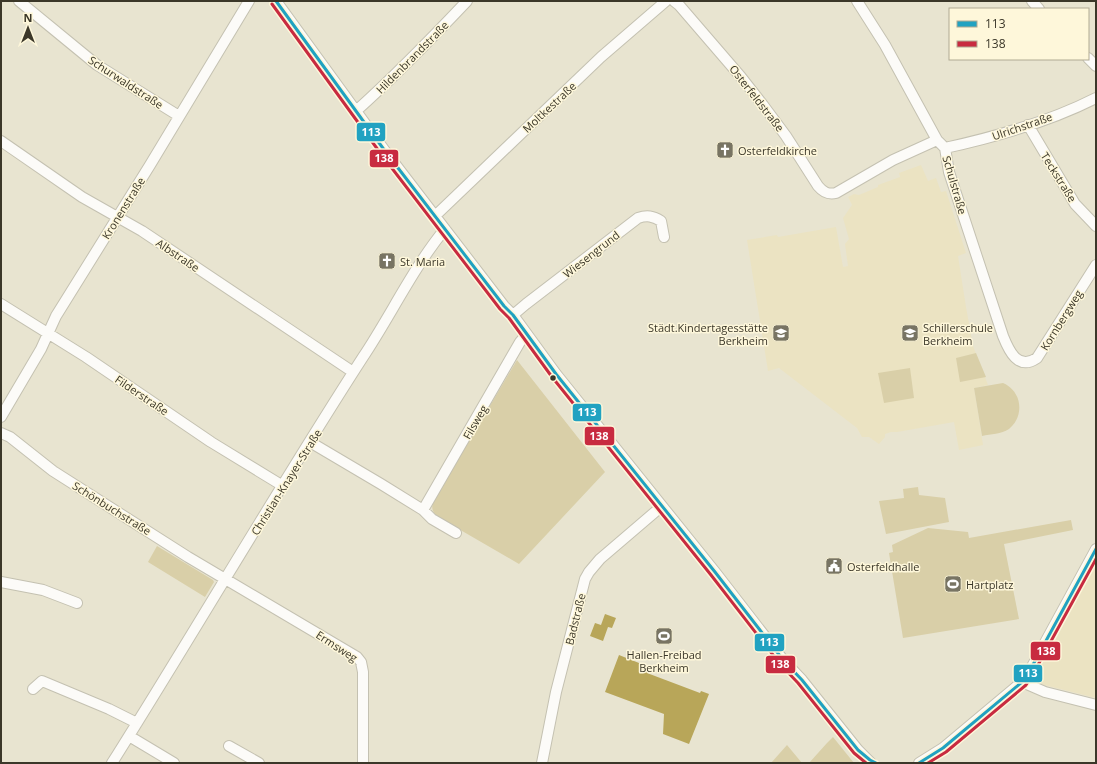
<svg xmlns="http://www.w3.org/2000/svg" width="1097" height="764" viewBox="0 0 1097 764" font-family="'Open Sans',sans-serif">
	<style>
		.built { fill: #ebe3c2 }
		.green { fill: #d9cfa8 }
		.water { fill: #b8a659 }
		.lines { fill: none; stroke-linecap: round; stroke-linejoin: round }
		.street-casing { stroke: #c4c1b1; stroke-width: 12 }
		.street { stroke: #fcfbf8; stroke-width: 10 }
		.bus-1-casing { stroke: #fef7da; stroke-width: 6 }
		.bus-2-casing { stroke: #fef7da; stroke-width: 6 }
		.bus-1 { stroke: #21a2c1; stroke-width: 3 }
		.bus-2 { stroke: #c82b40; stroke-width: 3 }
		.bus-dot { fill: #3b3729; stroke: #fef7da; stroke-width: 1.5 }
		.labels { text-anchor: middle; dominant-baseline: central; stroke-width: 3; stroke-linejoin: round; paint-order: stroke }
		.street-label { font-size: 11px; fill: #3b3729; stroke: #fef7da }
		.poi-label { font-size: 11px; fill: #3b3729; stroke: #fef7da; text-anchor: start }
		.line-badge { stroke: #fef7da; stroke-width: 1.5 }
		.badge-label { font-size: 11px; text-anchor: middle; font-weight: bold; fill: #fff }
	</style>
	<rect width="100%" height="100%" fill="#e8e4d0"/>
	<path class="built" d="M921 165 928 181 936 178 941 192 946 191 966 253 958 256 966 307 973 346 988 385 974 388 983 445 959 450 954 422 897 432H891L885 434V437L879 444 869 437H862L857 428 779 368 768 371 747 240 777 235 778 237 836 227 843 267 848 266 845 244 849 239 843 218 852 205 848 197 854 194 859 195 878 187V185L900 177 899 173Z
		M1096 564V698L1044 685 1038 681 1036 676Z"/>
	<path class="green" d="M976 353 986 377 960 382 956 358Z
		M517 360 605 472 519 564 438 517C433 513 431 509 433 502Z
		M910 368 914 398 884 403 878 373Z
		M1003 383C1022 391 1025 416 1009 429 1001 434 991 434 982 436L974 388Z
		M918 487 919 495 945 498 949 522 886 534 879 501 904 498 903 489Z
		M1071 520 1073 530 1004 544 1019 619 903 638 889 553 893 552 892 545 928 528 968 532 969 538Z
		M157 546 213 580 214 582 205 597 148 562Z
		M833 737 854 763H809L827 743Z
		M787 745 802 763H771Z"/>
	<path class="water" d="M605 614 616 618 612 628 608 627 603 641 590 636 595 623 601 625Z
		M619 655 649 667 647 673 700 693 701 691 709 694 689 744 663 734 664 714 605 692Z"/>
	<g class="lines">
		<defs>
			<path id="street" d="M19 1 97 65 179 116
				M276 1 385 151 504 306 513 315 556 374 715 572 784 661 802 680 858 750 871 763
				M674 1 679 5 741 77 763 105 786 136 818 186C823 192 828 195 836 193L893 160 937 140
				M857 1 885 45 937 140 945 148 949 172 1003 336C1009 351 1018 371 1037 358L1096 265
				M1032 1 1039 9
				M1088 58 1096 66
				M356 111C395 76 431 39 467 1
				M1028 125 1075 204 1096 226
				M1 141 82 197 142 231 353 372
				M945 148C995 137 1051 121 1096 98
				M435 216 601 57 666 1
				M1 304 86 357 211 442 283 486
				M513 315 526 304 638 218C647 215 653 216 661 221L664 237
				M1 417 41 349 56 316 150 165 249 1
				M1 433 10 437 53 471 188 557 357 657 361 662 363 672V763
				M310 442 381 484 423 510 432 519 456 533
				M423 510 520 342 527 334
				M1 582 43 590 77 603
				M1022 682 1045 692 1096 705
				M33 689 42 681 109 709 137 723
				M129 736 174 763
				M229 746 259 763
				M112 763C197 628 277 490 363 357 391 315 413 268 445 229
				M542 763 556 692 585 579 589 572 600 559 662 506
				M919 763 943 748 1022 682 1029 672 1096 549"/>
		</defs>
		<use href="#street" class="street-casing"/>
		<use href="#street" class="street"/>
		<defs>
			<path id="bus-1" d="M276 1 385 151 504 306 513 315 556 374 715 572 784 661 802 680 858 750 870 760 876 763
				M919 763 943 748 1022 682 1029 672 1096 549"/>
			<path id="bus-2" d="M272 4 381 154 500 309 509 318 552 377 711 575 780 664 798 683 854 753 866 763
				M928 763 946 752 1026 685 1033 674 1096 559"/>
		</defs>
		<use href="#bus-1" class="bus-1-casing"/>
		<use href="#bus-2" class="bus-2-casing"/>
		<use href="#bus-1" class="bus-1"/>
		<use href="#bus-2" class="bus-2"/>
	</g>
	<defs>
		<symbol id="church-square" viewBox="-11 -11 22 22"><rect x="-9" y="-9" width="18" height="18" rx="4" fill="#787463" stroke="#fef7da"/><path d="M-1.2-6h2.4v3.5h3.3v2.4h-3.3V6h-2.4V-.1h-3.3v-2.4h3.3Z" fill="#fff"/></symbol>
		<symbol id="school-square" viewBox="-11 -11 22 22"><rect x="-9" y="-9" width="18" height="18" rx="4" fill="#787463" stroke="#fef7da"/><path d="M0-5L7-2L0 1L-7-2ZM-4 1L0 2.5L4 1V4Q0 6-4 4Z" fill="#fff"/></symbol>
		<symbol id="civic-square" viewBox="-11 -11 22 22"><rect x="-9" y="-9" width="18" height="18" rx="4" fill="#787463" stroke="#fef7da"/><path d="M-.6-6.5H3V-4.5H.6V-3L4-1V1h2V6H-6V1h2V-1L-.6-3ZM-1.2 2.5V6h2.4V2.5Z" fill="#fff"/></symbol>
		<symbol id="stadium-square" viewBox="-11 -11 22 22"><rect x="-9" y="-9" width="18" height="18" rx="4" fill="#787463" stroke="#fef7da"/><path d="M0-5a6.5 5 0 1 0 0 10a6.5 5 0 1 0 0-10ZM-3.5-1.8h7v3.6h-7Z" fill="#fff"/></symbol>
	</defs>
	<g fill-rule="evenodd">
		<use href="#church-square" x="715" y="140" width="20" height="20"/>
		<use href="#church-square" x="377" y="251" width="20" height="20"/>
		<use href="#school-square" x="771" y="323" width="20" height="20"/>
		<use href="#school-square" x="900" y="323" width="20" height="20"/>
		<use href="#civic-square" x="824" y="556" width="20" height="20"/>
		<use href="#stadium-square" x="943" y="574" width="20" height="20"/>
		<use href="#stadium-square" x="654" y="626" width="20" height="20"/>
	</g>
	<circle class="bus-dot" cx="553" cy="378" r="3.5"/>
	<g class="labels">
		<g class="street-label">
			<text transform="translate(412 57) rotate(-45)">Hildenbrandstraße</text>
			<text transform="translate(126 82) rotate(33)">Schurwaldstraße</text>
			<text transform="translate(757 98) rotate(52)">Osterfeldstraße</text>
			<text transform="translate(549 107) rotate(-43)">Moltkestraße</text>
			<text transform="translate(1022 126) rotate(-19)">Ulrichstraße</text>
			<text transform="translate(1059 177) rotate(58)">Teckstraße</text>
			<text transform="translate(955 185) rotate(74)">Schulstraße</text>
			<text transform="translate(123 208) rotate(-58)">Kronenstraße</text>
			<text transform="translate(591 254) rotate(-38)">Wiesengrund</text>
			<text transform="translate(178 255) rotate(34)">Albstraße</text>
			<text transform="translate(1061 320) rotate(-58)">Kornbergweg</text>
			<text transform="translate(142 395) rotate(34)">Filderstraße</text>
			<text transform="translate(475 422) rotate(-60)">Filsweg</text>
			<text transform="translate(286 482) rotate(-58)">Christian-Knayer-Straße</text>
			<text transform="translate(112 508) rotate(32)">Schönbuchstraße</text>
			<text transform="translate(575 619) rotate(-76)">Badstraße</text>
			<text transform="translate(337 646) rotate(33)">Ermsweg</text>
		</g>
		<g class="poi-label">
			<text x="738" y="150">Osterfeldkirche</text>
			<text x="400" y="261">St. Maria</text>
			<text x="768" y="327" text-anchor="end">Städt.Kindertagesstätte<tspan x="768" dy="13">Berkheim</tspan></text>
			<text x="923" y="327">Schillerschule<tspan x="923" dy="13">Berkheim</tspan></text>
			<text x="847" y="566">Osterfeldhalle</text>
			<text x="966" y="584">Hartplatz</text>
			<text x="664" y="654" text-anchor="middle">Hallen-Freibad<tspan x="664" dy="13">Berkheim</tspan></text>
		</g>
	</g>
	<g class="line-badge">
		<rect x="356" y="122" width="30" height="20" rx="4" fill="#21a2c1"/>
		<rect x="369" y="149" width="30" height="19" rx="4" fill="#c82b40"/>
		<rect x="572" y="403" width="30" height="19" rx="4" fill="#21a2c1"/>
		<rect x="584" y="426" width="31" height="20" rx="4" fill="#c82b40"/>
		<rect x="754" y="633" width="31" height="19" rx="4" fill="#21a2c1"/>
		<rect x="1030" y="641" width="31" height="20" rx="4" fill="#c82b40"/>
		<rect x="765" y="655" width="31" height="19" rx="4" fill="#c82b40"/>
		<rect x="1013" y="664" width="30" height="19" rx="4" fill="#21a2c1"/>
	</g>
	<g class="badge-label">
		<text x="371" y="136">113</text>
		<text x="384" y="162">138</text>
		<text x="587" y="416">113</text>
		<text x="599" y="440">138</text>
		<text x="769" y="646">113</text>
		<text x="1046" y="655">138</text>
		<text x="780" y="668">138</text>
		<text x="1028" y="677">113</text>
	</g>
	<rect width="1097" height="764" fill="none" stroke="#3b3729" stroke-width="4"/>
	<rect x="949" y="8" width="140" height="52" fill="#fef7da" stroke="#b0aa93"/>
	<rect x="957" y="21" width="20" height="6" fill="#21a2c1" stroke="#b0aa93"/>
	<text x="985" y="28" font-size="12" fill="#3b3729">113</text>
	<rect x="957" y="41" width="20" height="6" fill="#c82b40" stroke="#b0aa93"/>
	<text x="985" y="48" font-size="12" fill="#3b3729">138</text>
	<g transform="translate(28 28)" stroke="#fef7da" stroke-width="3" paint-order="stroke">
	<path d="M0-3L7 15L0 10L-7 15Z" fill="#3b3729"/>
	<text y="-6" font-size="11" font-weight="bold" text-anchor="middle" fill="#3b3729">N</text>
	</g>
</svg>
